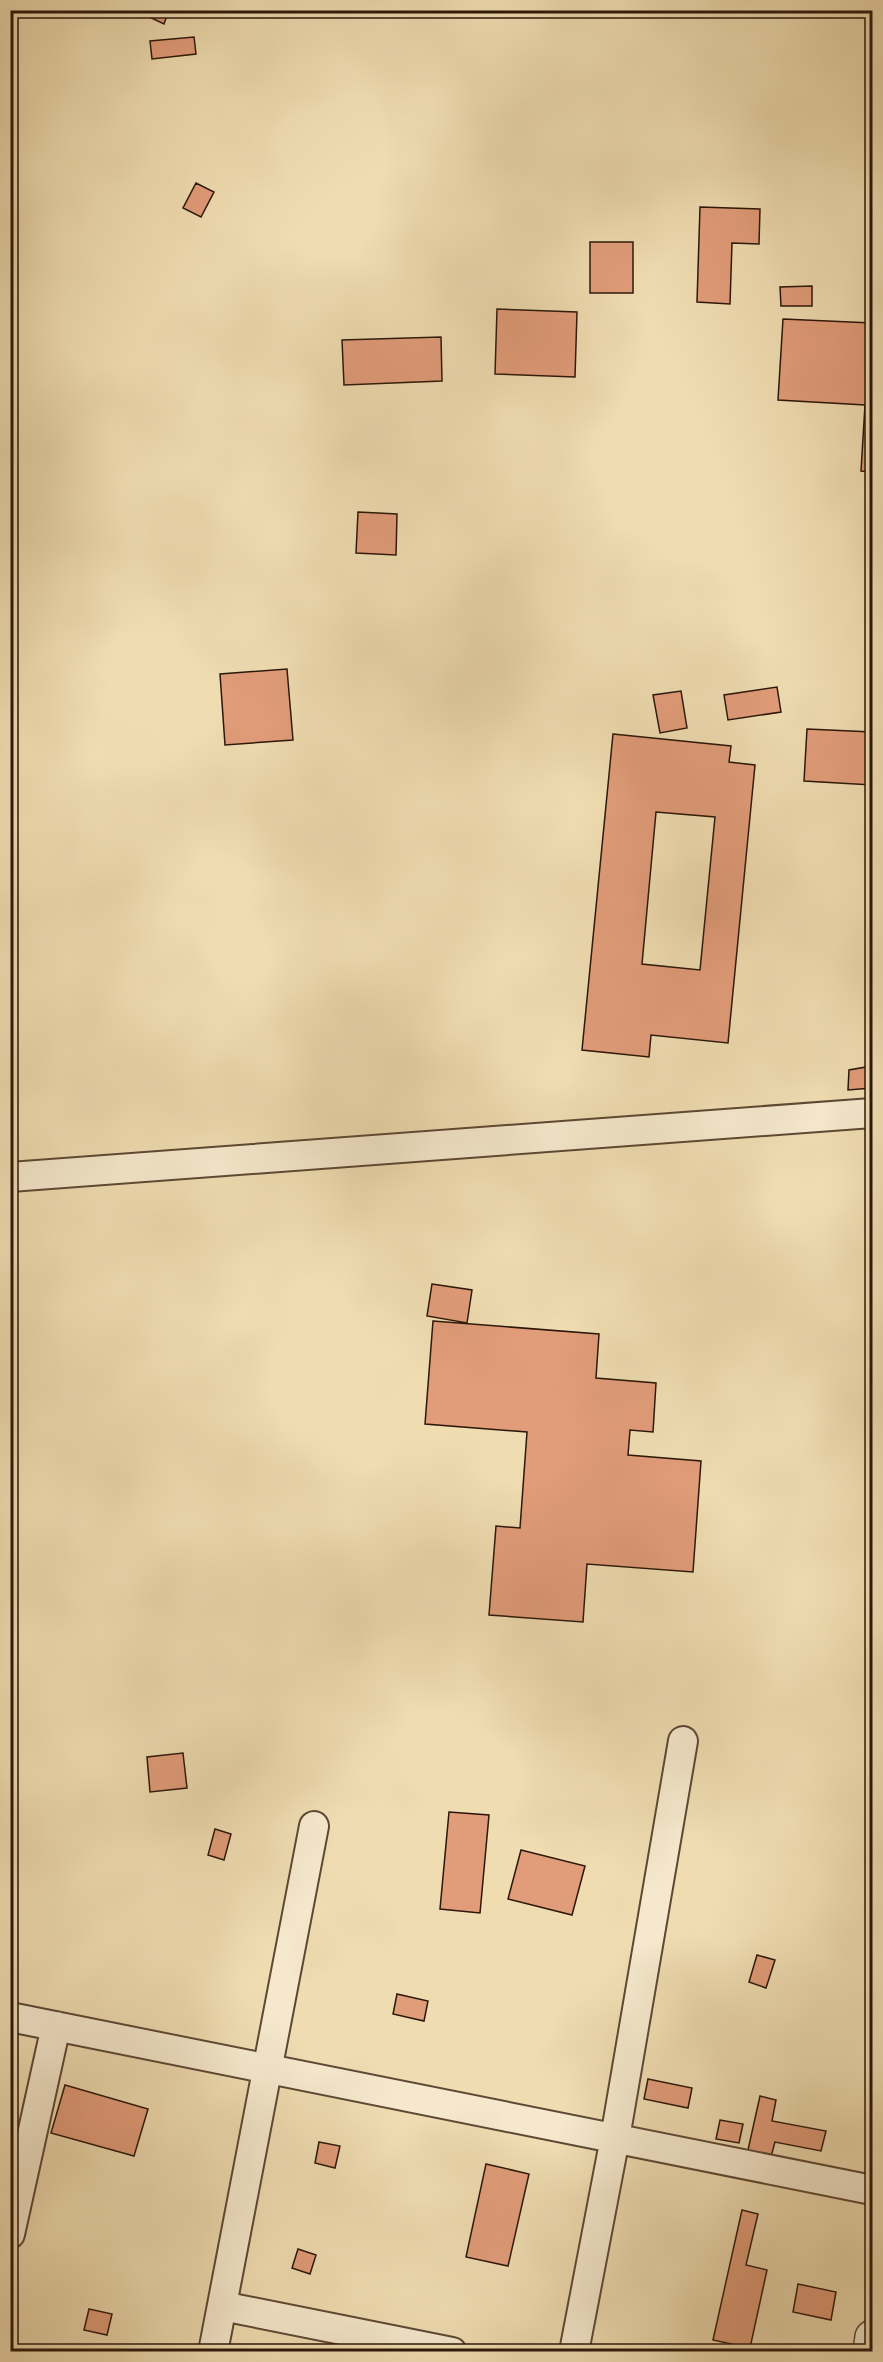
<svg xmlns="http://www.w3.org/2000/svg" width="883" height="2362" viewBox="0 0 883 2362" font-family="'Gentium Book Plus',serif">
	<style>
		.building { fill: #e19c79; stroke: #2c170a; stroke-width: 1.5; fill-rule: evenodd }
		.lines { fill: none; stroke-linecap: round; stroke-linejoin: round }
		.minor-casing { stroke: #5d4834; stroke-width: 32 }
		.tertiary-casing { stroke: #5d4834; stroke-width: 36 }
		.minor { stroke: #f5e8cc; stroke-width: 28 }
		.tertiary { stroke: #f5e8cc; stroke-width: 33 }
	</style>
	<rect width="100%" height="100%" fill="#efdcb1"/>
	<filter id="stains"><feTurbulence type="fractalNoise" baseFrequency=".00333" numOctaves="4"/><feColorMatrix values="0 0 0 0 .2 0 0 0 0 .09 0 0 0 0 .02 0 0 0 .5 -.17"/></filter>
	<radialGradient id="worn" r=".72"><stop offset=".6" stop-color="#630" stop-opacity="0"/><stop offset="1" stop-color="#630" stop-opacity=".3"/></radialGradient>
	<path class="building" d="M142 10H169L164 24 141 13Z
		M194 37 196 54 152 59 150 41Z
		M196 183 214 192 201 217 183 208Z
		M700 207 760 209 759 244 732 243 730 304 697 302Z
		M590 242H633V293H590Z
		M812 286V306H781L780 287Z
		M497 309 577 312 575 377 495 374Z
		M783 319 872 323V472L861 471 865 405 778 400Z
		M441 337 442 381 344 385 342 340Z
		M358 512 397 514 396 555 356 553Z
		M287 669 293 740 225 745 220 674Z
		M777 687 781 712 728 720 724 695Z
		M681 691 687 728 660 733 653 695Z
		M807 729 872 732V785L804 781Z
		M613 734 731 746 729 762 755 765 728 1043 651 1035 649 1057 582 1050ZM656 812 715 817 700 970 642 964Z
		M872 1066V1088L848 1090 849 1070Z
		M432 1284 472 1290 467 1323 427 1316Z
		M433 1321 599 1334 596 1378 656 1383 653 1432 630 1430 628 1455 701 1461 693 1572 587 1564 583 1622 489 1615 496 1526 520 1528 527 1432 425 1424Z
		M183 1753 187 1788 150 1792 147 1757Z
		M449 1812 489 1815 480 1913 440 1909Z
		M215 1829 231 1834 224 1860 208 1855Z
		M521 1850 585 1866 572 1915 508 1899Z
		M757 1955 775 1960 766 1988 749 1982Z
		M397 1994 428 2001 424 2021 393 2014Z
		M648 2079 692 2088 688 2108 644 2099Z
		M65 2085 148 2109 134 2156 51 2133Z
		M760 2096 776 2100 772 2121 826 2131 821 2151 775 2142 769 2164 746 2159Z
		M720 2120 743 2124 739 2143 716 2139Z
		M319 2142 340 2146 335 2168 315 2163Z
		M486 2164 529 2174 508 2266 466 2257Z
		M742 2210 758 2214 746 2265 767 2270 750 2348 713 2340Z
		M298 2249 316 2255 310 2274 292 2268Z
		M798 2284 836 2292 831 2320 793 2312Z
		M89 2309 112 2314 107 2335 84 2330Z"/>
	<g class="lines">
		<defs>
			<path id="minor" d="M10 1177 872 1113
				M10 2017 872 2190
				M10 2234 56 2026
				M222 2306 452 2352
				M213 2352 314 1826
				M574 2352 615 2138 683 1741"/>
			<path id="tertiary" d="M870 2352 872 2337"/>
		</defs>
		<use href="#minor" class="minor-casing"/>
		<use href="#tertiary" class="tertiary-casing"/>
		<use href="#minor" class="minor"/>
		<use href="#tertiary" class="tertiary"/>
	</g>
	<rect width="883" height="2362" fill="none" stroke="#efdcb1" stroke-width="36"/>
	<rect x="12" y="12" width="859" height="2338" fill="none" stroke="#2c170a" stroke-width="3"/>
	<rect x="18" y="18" width="847" height="2326" fill="none" stroke="#2c170a" stroke-width="1.5"/>
	<rect width="100%" height="100%" filter="url(#stains)"/>
	<rect width="100%" height="100%" fill="url(#worn)"/>
</svg>
